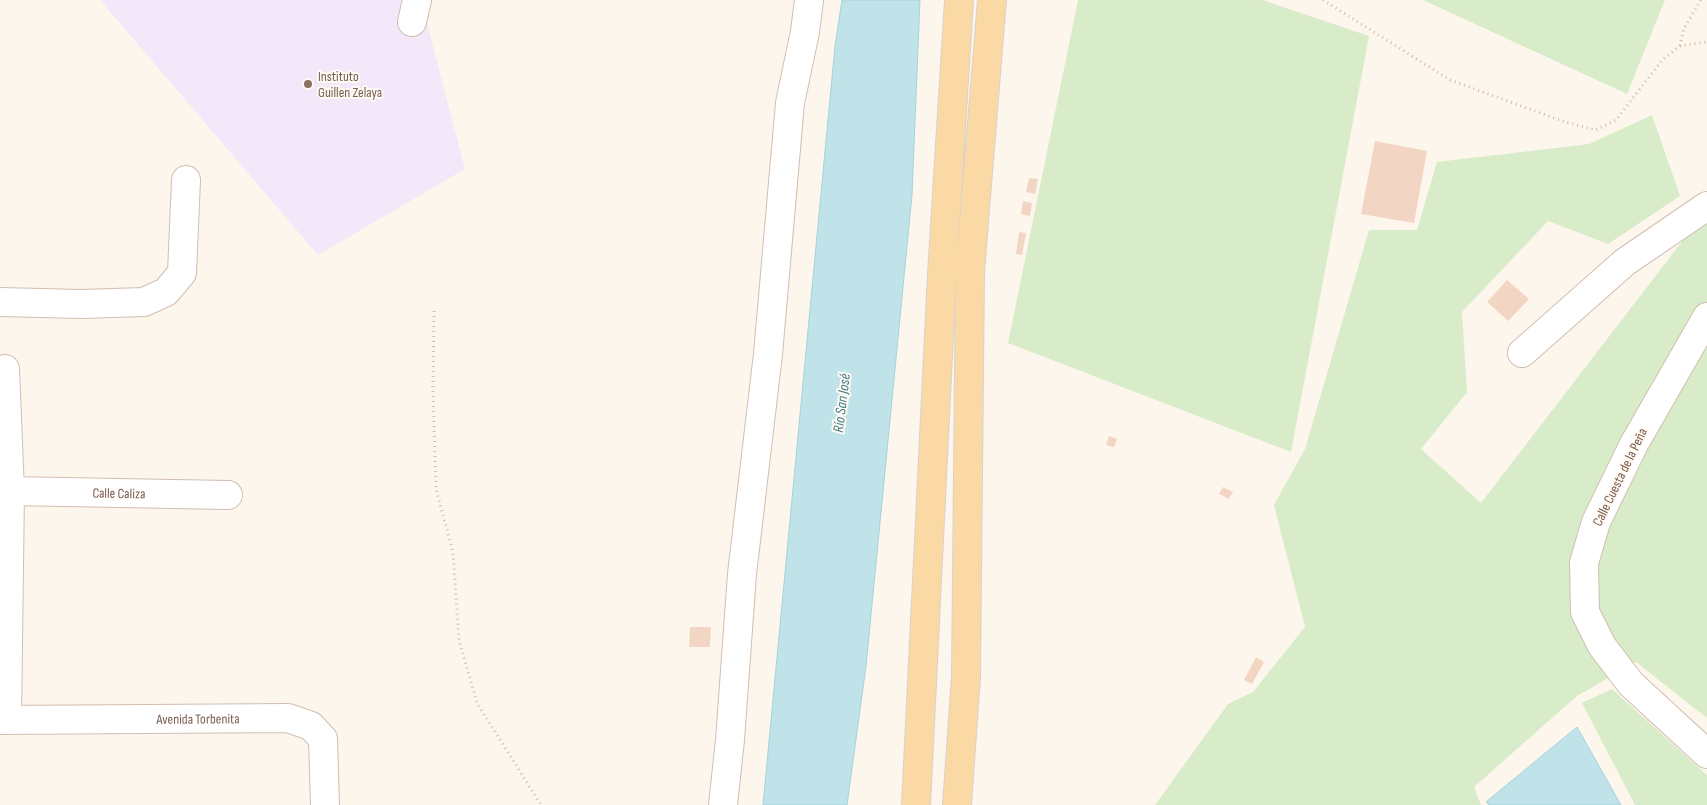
<svg xmlns="http://www.w3.org/2000/svg" width="1707" height="805" viewBox="0 0 1707 805" font-family="'Sofia Sans Condensed',sans-serif">
	<style>
		.education { fill: #f3e8fa }
		.green { fill: #d8ecc9 }
		.water { fill: #bfe3e8; stroke: #a5d3da }
		.building { fill: #f3d5c3 }
		.lines { fill: none; stroke-linecap: round; stroke-linejoin: round }
		.minor-casing { stroke: #d1beb0; stroke-width: 30 }
		.major-casing { stroke: #dad1cd; stroke-width: 30 }
		.path { stroke: #d9b8a5; stroke-width: 3; stroke-dasharray: 1 4; stroke-linecap: butt }
		.minor { stroke: #fff; stroke-width: 28 }
		.major { stroke: #fbd9a5; stroke-width: 28 }
		.education-dot { fill: #8d6e63; stroke: #fffaf3; stroke-width: 2 }
		.labels { text-anchor: middle; dominant-baseline: central; stroke-width: 4; stroke-linejoin: round; paint-order: stroke }
		.education-label { font-size: 14px; fill: #785e54; stroke: #fffaf3; text-anchor: start }
		.street-label { font-size: 14px; fill: #7a5c4d; stroke: #fffaf3 }
		.water-label { font-size: 15px; font-style: italic; fill: #437c86; stroke: #fffaf3 }
	</style>
	<rect width="100%" height="100%" fill="#fdf6ec"/>
	<path class="education" d="M100 0H421L465 169 318 255Z"/>
	<path class="green" d="M1078 0H1263L1369 36 1291 452 1008 343Z
		M1423 0H1665L1627 94Z
		M1652 115 1680 196 1608 244 1548 221 1462 312 1467 392 1421 449 1481 503 1707 209V718L1636 662 1577 696 1474 787 1481 805H1155L1228 704 1253 692 1305 627 1274 505 1305 449 1369 230H1417L1437 162 1589 144Z
		M1612 689 1707 775V805H1635L1582 703Z"/>
	<path class="water" d="M842 0H920L912 195 866 666 847 805H763L835 46Z
		M1577 727 1621 805H1489L1486 802Z"/>
	<path class="building" d="M1375 141 1427 151 1414 223 1361 214Z
		M1029 178 1038 179 1035 194 1026 192Z
		M1023 201 1032 203 1030 216 1021 214Z
		M1019 232 1026 233 1022 255 1016 254Z
		M1507 280 1529 299 1508 321 1487 302Z
		M1109 436 1117 439 1114 447 1106 445Z
		M1223 487 1233 492 1229 499 1219 494Z
		M690 627H711L710 647H689Z
		M1256 657 1264 662 1252 684 1244 680Z"/>
	<g class="lines">
		<defs>
			<g id="minor">
				<path d="M412 22 417 0"/>
				<path d="M0 302 81 304 144 302 166 292 182 273 186 180"/>
				<path d="M1707 317 1634 444 1596 522 1584 563 1585 612 1602 646 1631 684 1707 754"/>
				<path d="M1522 353 1625 262 1707 206"/>
				<path d="M5 369 10 491 7 720"/>
				<path id="s1" d="M10 491 228 495"/>
				<path id="s2" d="M0 720 288 718 311 726 323 739 325 805"/>
				<path d="M723 805 730 740 742 574 768 354 790 103 805 32 809 0"/>
			</g>
			<path id="major" d="M916 805 942 274 959 0
				M957 805 966 677 970 271 992 0"/>
		</defs>
		<use href="#minor" class="minor-casing"/>
		<use href="#major" class="major-casing"/>
		<path class="path" d="M1323 0 1450 80 1565 122 1596 130 1616 120 1663 59 1680 46 1707 42
			M1680 46 1684 28 1701 0
			M434 311 433 393 436 489 453 552 459 640 477 703 541 805"/>
		<use href="#minor" class="minor"/>
		<use href="#major" class="major"/>
	</g>
	<circle class="education-dot" cx="308" cy="84" r="5"/>
	<g class="labels">
		<g class="education-label">
			<text x="318" y="76">Instituto<tspan x="318" dy="16">Guillen Zelaya</tspan></text>
		</g>
		<g class="street-label">
			<text transform="translate(1620 477) rotate(-64)">Calle Cuesta de la Peña</text>
			<text stroke="none"><textPath href="#s1" startOffset="109">Calle Caliza</textPath></text>
			<text stroke="none"><textPath href="#s2" startOffset="198">Avenida Torbenita</textPath></text>
		</g>
		<g class="water-label">
			<text transform="translate(842 403) rotate(-83)">Río San José</text>
		</g>
	</g>
</svg>
